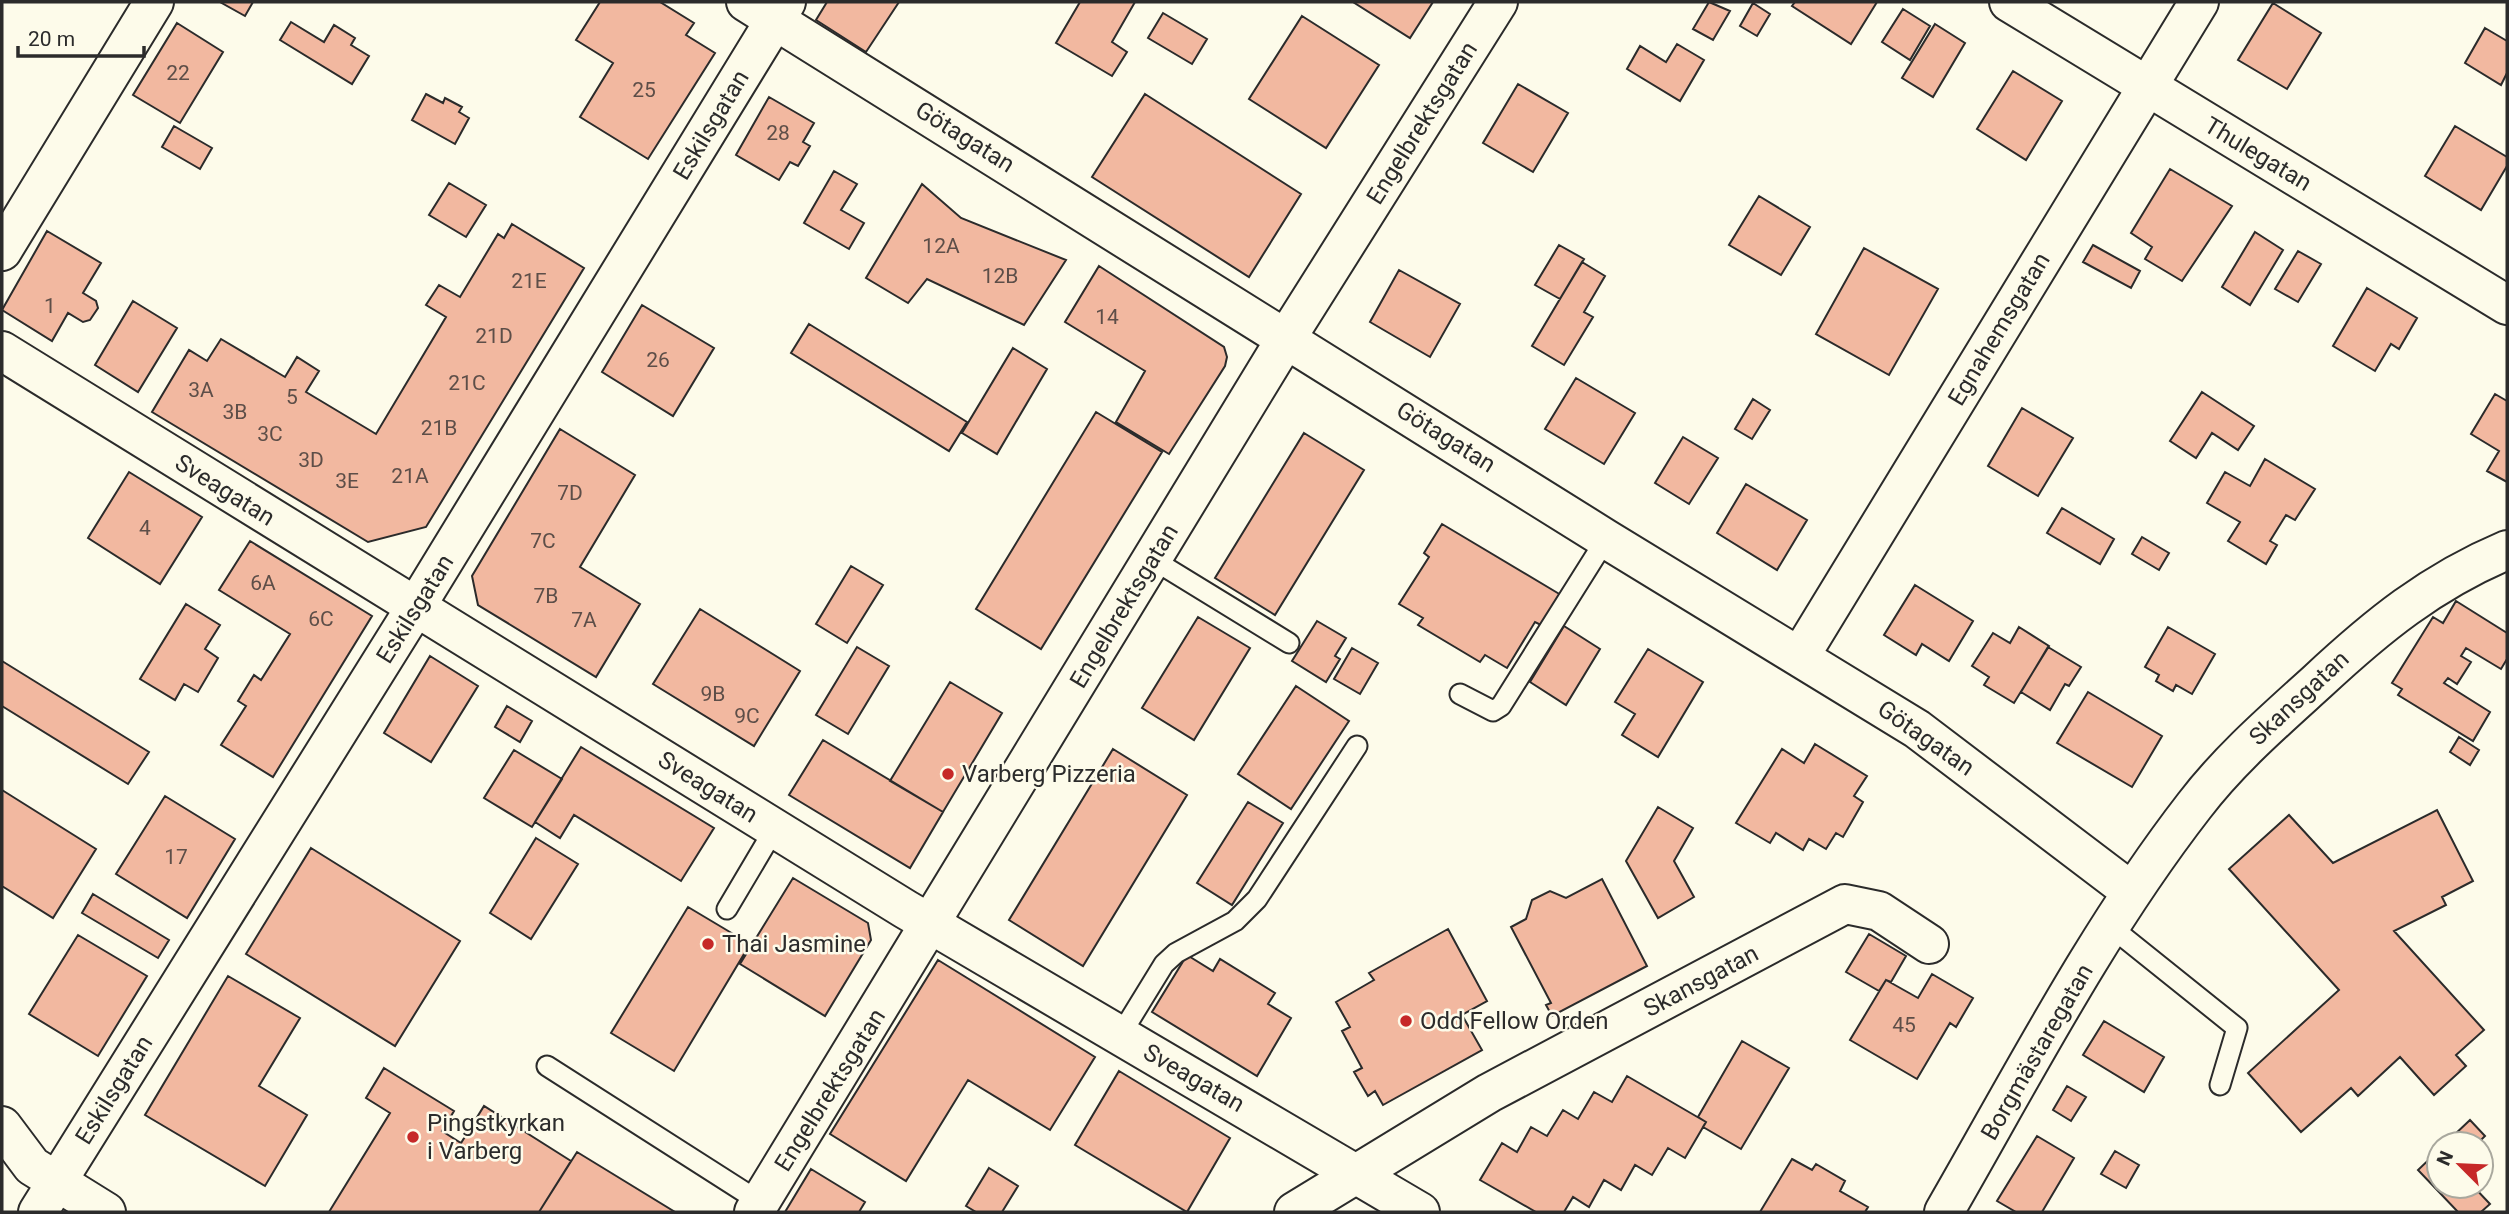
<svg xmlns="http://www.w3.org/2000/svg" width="2509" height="1214" viewBox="0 0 2509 1214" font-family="Roboto,sans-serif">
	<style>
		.building { fill: #f2b8a0; stroke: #2b2b2b; stroke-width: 2 }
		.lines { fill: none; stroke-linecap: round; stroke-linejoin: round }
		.lane-casing { stroke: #2b2b2b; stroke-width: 23 }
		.street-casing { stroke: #2b2b2b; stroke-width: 42 }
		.secondary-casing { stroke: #2b2b2b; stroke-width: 42 }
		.lane { stroke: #fdfbea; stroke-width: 19 }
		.street { stroke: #fdfbea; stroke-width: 38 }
		.secondary { stroke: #fdfbea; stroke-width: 38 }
		.poi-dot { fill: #c62828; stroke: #fdfbea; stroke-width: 2.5 }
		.labels { text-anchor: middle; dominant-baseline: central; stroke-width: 5; stroke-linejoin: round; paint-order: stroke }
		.number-label { font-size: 21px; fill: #5d4e48 }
		.street-label { font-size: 24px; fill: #2b2b2b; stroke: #fdfbea }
		.poi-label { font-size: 24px; fill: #2b2b2b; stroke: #fdfbea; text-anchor: start }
	</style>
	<rect width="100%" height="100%" fill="#fdfbea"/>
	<path class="building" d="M220 2H253L245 16Z
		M600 2H660L694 23 686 35 715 53 648 159 580 117 613 63 576 40Z
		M827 2H899L866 52 816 20Z
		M1080 2H1135L1112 42 1127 52 1112 76 1056 43Z
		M1353 2H1433L1410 38Z
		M1709 2 1730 11 1713 40 1693 29Z
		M1795 2H1877L1851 44 1792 6Z
		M1753 3 1770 14 1757 36 1740 26Z
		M2273 3 2321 33 2287 89 2238 60Z
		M1903 9 1930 26 1910 60 1882 42Z
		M1163 13 1207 39 1192 64 1148 38Z
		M1302 16 1379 65 1326 148 1249 99Z
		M291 22 324 42 334 25 355 38 351 45 369 56 352 84 280 40Z
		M177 23 223 52 180 123 133 95Z
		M1935 24 1965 43 1933 97 1902 78Z
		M2485 28 2507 41V73L2501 85 2465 63Z
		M1677 44 1704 60 1680 101 1627 69 1640 46 1666 62Z
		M2013 71 2062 101 2026 160 1977 129Z
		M1518 84 1568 113 1533 172 1483 143Z
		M426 94 443 103 445 98 462 107 459 112 469 118 455 144 412 120Z
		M1145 94 1301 194 1249 277 1092 177Z
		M769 97 814 123 803 142 810 146 798 166 790 162 779 180 736 155Z
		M174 126 212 148 200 169 162 147Z
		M2455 126 2507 157V166L2481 210 2425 176Z
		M2170 169 2232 206 2182 281 2145 259 2152 247 2131 233Z
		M834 171 857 184 841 210 864 223 849 249 804 223Z
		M449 183 486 205 466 237 429 215Z
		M922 184 961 218 1066 260 1024 325 927 279 908 303 866 278Z
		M1759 196 1810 227 1781 275 1729 245Z
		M512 224 584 268 426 527 368 542 152 412 189 350 207 361 221 339 285 377 297 357 319 371 306 392 376 434 446 317 426 305 439 285 460 297 498 234 504 238Z
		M47 231 101 263 83 293 96 301 98 308 90 320 83 322 68 313 52 341 2 310Z
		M2255 232 2283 250 2250 305 2222 287Z
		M1559 245 1584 259 1560 299 1535 285Z
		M2093 245 2140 271 2131 288 2083 262Z
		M1864 248 1938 289 1889 375 1816 334Z
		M2298 251 2321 264 2298 302 2275 289Z
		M1582 262 1605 276 1584 312 1593 317 1564 365 1532 346Z
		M1099 266 1224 347 1227 357 1225 366 1169 454 1116 422 1145 371 1065 322Z
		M1399 270 1460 304 1430 357 1370 322Z
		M2367 288 2417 318 2399 349 2391 344 2375 371 2333 346Z
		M133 301 177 328 138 392 95 365Z
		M642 305 714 348 673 416 602 372Z
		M809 324 967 422 949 451 791 353Z
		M1013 348 1047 369 997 454 962 433Z
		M1576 378 1635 413 1604 464 1545 429Z
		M2202 392 2254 426 2238 450 2212 433 2196 458 2170 441Z
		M2495 394 2507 401V482L2487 471 2499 451 2471 434Z
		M1753 399 1770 410 1752 439 1735 429Z
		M2022 408 2073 438 2038 496 1988 466Z
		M1096 412 1162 452 1041 649 976 609Z
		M560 429 635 475 580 567 640 604 596 677 478 605 472 576Z
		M1304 433 1364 470 1275 615 1215 578Z
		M1683 437 1718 458 1689 504 1655 483Z
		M2265 459 2315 489 2295 520 2286 515 2270 541 2277 545 2266 564 2228 541 2240 522 2207 503 2225 472 2250 486Z
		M129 472 202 517 160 584 88 538Z
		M1746 484 1807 520 1777 570 1717 533Z
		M2062 508 2114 539 2100 564 2047 533Z
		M1442 524 1561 595 1543 626 1535 622 1507 668 1485 655 1480 662 1418 625 1423 618 1399 604 1429 557 1424 553Z
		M2142 537 2169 553 2159 570 2132 554Z
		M250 541 372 616 273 777 221 745 246 706 238 701 254 675 261 680 290 634 219 590Z
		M851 566 883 585 847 643 816 624Z
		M1915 585 1973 621 1949 661 1922 644 1916 655 1884 635Z
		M2456 601 2507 633V659L2501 669 2466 648 2461 656 2471 662 2457 684 2448 678 2444 683 2490 712 2473 741 2398 695 2402 689 2392 683 2433 617 2443 623Z
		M186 604 220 625 205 649 218 658 198 692 184 684 175 700 140 679Z
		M700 609 800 671 754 746 653 684Z
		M1198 617 1250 648 1194 740 1142 708Z
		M1317 621 1346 638 1335 656 1340 659 1326 682 1292 661Z
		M1564 626 1600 649 1566 705 1530 682Z
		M2019 627 2049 646 2014 703 1984 685 1989 677 1972 666 1993 633 2010 643Z
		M2168 627 2215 654 2192 694 2176 685 2173 691 2156 681 2159 675 2145 667Z
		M857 647 889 666 848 734 816 715Z
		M2048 647 2081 667 2069 686 2065 684 2050 710 2021 692Z
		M1352 648 1378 663 1360 694 1334 679Z
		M1648 649 1703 682 1658 757 1622 735 1635 714 1615 702Z
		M430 656 478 686 431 762 384 733Z
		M2 661 149 752 128 784 2 706Z
		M950 682 1002 713 943 812 890 781Z
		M1296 686 1349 721 1291 809 1238 774Z
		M2088 692 2162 736 2132 787 2057 743Z
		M507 706 532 721 520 742 495 727Z
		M2459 737 2479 750 2470 765 2450 752Z
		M823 740 943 812 910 868 789 795Z
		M1815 744 1867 776 1854 796 1863 802 1843 837 1836 833 1826 849 1809 839 1803 850 1776 833 1770 843 1736 823 1782 749 1804 763Z
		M581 747 714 828 681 881 574 815 560 838 535 822Z
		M1113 749 1187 795 1083 966 1009 920Z
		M514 750 562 779 532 827 484 798Z
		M2 790 96 849 53 918 2 886Z
		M165 796 235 839 187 918 116 874Z
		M1248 802 1283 823 1232 905 1197 883Z
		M1658 807 1693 828 1674 861 1694 897 1658 918 1626 861Z
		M2437 810 2473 881 2442 897 2446 905 2394 931 2484 1030 2456 1055 2466 1066 2434 1095 2400 1057 2358 1096 2351 1088 2301 1132 2248 1073 2339 990 2229 869 2289 815 2333 863Z
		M536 838 578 864 531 939 490 913Z
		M311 848 460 941 395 1046 246 954Z
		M793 878 868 923 871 940 825 1016 740 964Z
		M1602 879 1647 966 1552 1016 1546 1005 1551 1003 1511 927 1526 919 1532 900 1550 891 1566 898Z
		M93 894 169 940 158 958 82 913Z
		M688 907 750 944 674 1071 611 1033Z
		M1448 929 1487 1001 1462 1015 1482 1050 1383 1105 1375 1091 1368 1096 1354 1072 1362 1068 1342 1031 1350 1027 1336 1002 1374 980 1369 973Z
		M1869 934 1906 956 1891 982 1886 980 1879 991 1846 972Z
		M78 935 147 976 98 1056 29 1014Z
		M1187 955 1213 971 1220 959 1275 993 1268 1004 1291 1018 1257 1076 1152 1012Z
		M938 960 1095 1057 1050 1130 968 1080 906 1181 830 1134Z
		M1932 974 1973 998 1956 1027 1950 1023 1917 1079 1850 1040 1886 980 1918 998Z
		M228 976 300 1018 259 1086 307 1115 265 1186 145 1115Z
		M2104 1021 2164 1057 2144 1092 2083 1055Z
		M1742 1041 1789 1068 1741 1149 1703 1127 1706 1122 1698 1117Z
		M384 1068 454 1111 442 1131 461 1143 484 1106 571 1161 539 1212H329L390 1113 366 1098Z
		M1119 1071 1230 1138 1187 1212 1075 1145Z
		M1627 1076 1706 1122 1685 1158 1668 1148 1652 1175 1635 1165 1621 1190 1604 1180 1589 1207 1573 1197 1564 1212H1536L1480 1180 1502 1143 1517 1152 1531 1127 1547 1136 1563 1110 1578 1119 1594 1092 1612 1102Z
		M2067 1086 2086 1097 2071 1121 2053 1110Z
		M2470 1120 2485 1136 2477 1144H2459L2452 1137Z
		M2037 1136 2074 1158 2042 1212H2016L1997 1201Z
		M2439 1150V1186H2473L2490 1204 2481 1212H2458L2418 1170Z
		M2115 1151 2139 1165 2126 1188 2101 1174Z
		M577 1152 675 1212H539Z
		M1792 1159 1812 1170 1816 1164 1845 1181 1840 1191 1868 1207 1865 1212H1760Z
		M989 1168 1018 1186 1002 1212H976L966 1206Z
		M811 1169 865 1202 859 1212H785Z"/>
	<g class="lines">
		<defs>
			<path id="lane" d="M1152 559 1289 643
				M1460 694 1493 711 1501 706 1606 539
				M727 909 775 828
				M2111 927 2237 1028 2220 1085
				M1121 1034 1164 964 1176 953 1235 921 1257 899 1357 746
				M547 1066 760 1202"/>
			<path id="street" d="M746 2 1606 539 1917 729 2132 892
				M2009 2 2507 305
				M2 251 154 2
				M1800 656 2199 2
				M2 1126 32 1166 106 1212
				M38 1212 415 608 786 2
				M754 1212 1287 337 1498 2
				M1294 1212 1489 1093 1845 904 1879 911 1929 944
				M1944 1212C2023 1075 2097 931 2194 806 2229 760 2274 721 2317 682 2377 626 2431 582 2507 550"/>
			<path id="secondary" d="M2 351 905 909 1420 1212"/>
		</defs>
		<use href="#lane" class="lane-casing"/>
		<use href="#street" class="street-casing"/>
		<use href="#secondary" class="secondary-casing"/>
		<use href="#lane" class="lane"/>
		<use href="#street" class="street"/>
		<use href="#secondary" class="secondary"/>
	</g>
	<g class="poi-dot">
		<circle cx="948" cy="774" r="7"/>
		<circle cx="708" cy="944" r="7"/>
		<circle cx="1406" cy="1021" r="7"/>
		<circle cx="413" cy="1137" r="7"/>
	</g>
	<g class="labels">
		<g class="number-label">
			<text x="178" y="73">22</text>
			<text x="644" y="90">25</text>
			<text x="778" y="133">28</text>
			<text x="941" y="246">12A</text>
			<text x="1000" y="276">12B</text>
			<text x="529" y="281">21E</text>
			<text x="50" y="306">1</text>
			<text x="1107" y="317">14</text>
			<text x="494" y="336">21D</text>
			<text x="658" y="360">26</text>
			<text x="467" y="383">21C</text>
			<text x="201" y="390">3A</text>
			<text x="292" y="397">5</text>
			<text x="235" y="412">3B</text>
			<text x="439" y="428">21B</text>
			<text x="270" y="434">3C</text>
			<text x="311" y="460">3D</text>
			<text x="410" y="476">21A</text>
			<text x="347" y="481">3E</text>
			<text x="570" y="493">7D</text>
			<text x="145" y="528">4</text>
			<text x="543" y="541">7C</text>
			<text x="263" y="583">6A</text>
			<text x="546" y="596">7B</text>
			<text x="321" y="619">6C</text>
			<text x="584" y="620">7A</text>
			<text x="713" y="694">9B</text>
			<text x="747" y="716">9C</text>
			<text x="176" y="857">17</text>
			<text x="1904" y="1025">45</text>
		</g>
		<g class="street-label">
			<text transform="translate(1422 123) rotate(-58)">Engelbrektsgatan</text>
			<text transform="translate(711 125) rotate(-59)">Eskilsgatan</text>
			<text transform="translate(965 137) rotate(32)">Götagatan</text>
			<text transform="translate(2258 154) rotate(31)">Thulegatan</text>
			<text transform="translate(1999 329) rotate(-59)">Egnahemsgatan</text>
			<text transform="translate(1446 437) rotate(32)">Götagatan</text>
			<text transform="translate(225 490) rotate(32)">Sveagatan</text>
			<text transform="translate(1124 606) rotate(-59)">Engelbrektsgatan</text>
			<text transform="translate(415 609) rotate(-58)">Eskilsgatan</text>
			<text transform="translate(2299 698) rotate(-43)">Skansgatan</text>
			<text transform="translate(1926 738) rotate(35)">Götagatan</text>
			<text transform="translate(708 787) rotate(32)">Sveagatan</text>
			<text transform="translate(1701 981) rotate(-28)">Skansgatan</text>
			<text transform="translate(2037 1052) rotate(-60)">Borgmästaregatan</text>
			<text transform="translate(1194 1078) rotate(30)">Sveagatan</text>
			<text transform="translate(114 1090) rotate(-58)">Eskilsgatan</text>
			<text transform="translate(830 1090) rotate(-58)">Engelbrektsgatan</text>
		</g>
		<g class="poi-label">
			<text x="962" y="774">Varberg Pizzeria</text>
			<text x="722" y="944">Thai Jasmine</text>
			<text x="1420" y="1021">Odd Fellow Orden</text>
			<text x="427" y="1123">Pingstkyrkan<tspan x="427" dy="28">i Varberg</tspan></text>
		</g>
	</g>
	<rect width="2509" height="1214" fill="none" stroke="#2b2b2b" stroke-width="7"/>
	<g transform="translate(2460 1165) rotate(294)"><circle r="33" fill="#fdfbea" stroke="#a9a89e" stroke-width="2"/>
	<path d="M0-5L12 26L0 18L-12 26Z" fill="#c62828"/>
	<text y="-10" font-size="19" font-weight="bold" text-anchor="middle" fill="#2b2b2b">N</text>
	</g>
	<path d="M18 46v10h126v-10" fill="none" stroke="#2b2b2b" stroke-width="3.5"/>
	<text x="28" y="46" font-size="21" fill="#2b2b2b" stroke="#fdfbea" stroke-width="5" paint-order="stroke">20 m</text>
</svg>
